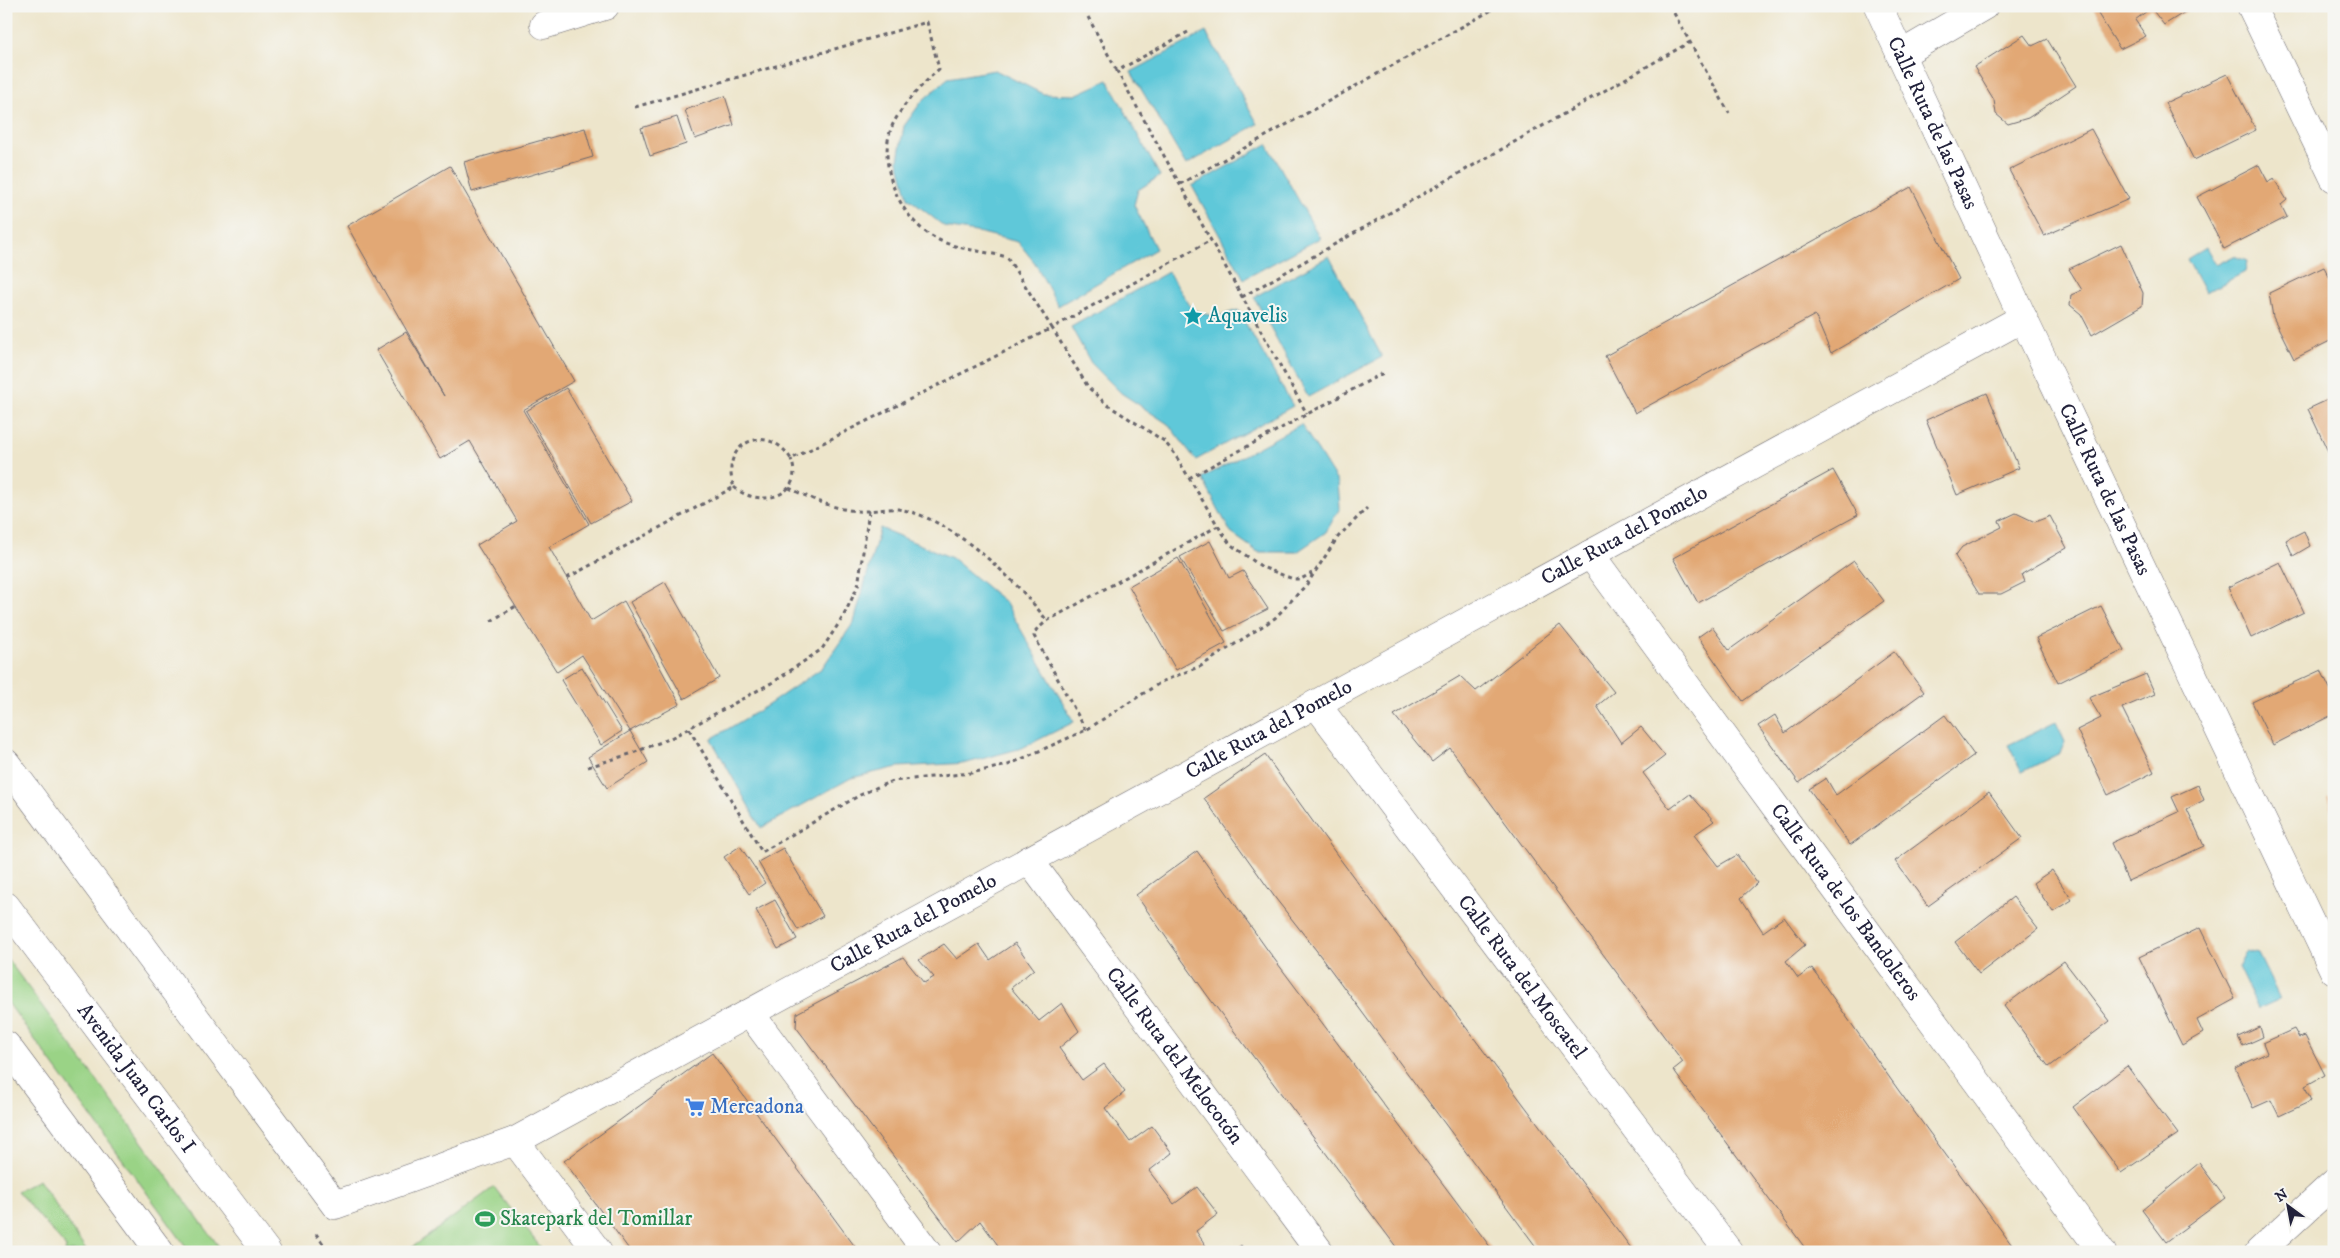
<svg xmlns="http://www.w3.org/2000/svg" width="2340" height="1258" viewBox="0 0 2340 1258" font-family="'IM FELL DW Pica',serif">
	<style>
		.green { fill: #9ad386; stroke: #5e7a60 }
		.water { fill: #5ec8d9; stroke: #40758a }
		.building { fill: #e2a875 }
		.lines { fill: none; stroke-linecap: round; stroke-linejoin: round }
		.minor-casing { stroke: #69666d; stroke-width: 29 }
		.path { stroke: #69666d; stroke-width: 3; stroke-dasharray: 4 4; stroke-linecap: butt }
		.minor { stroke: #fff; stroke-width: 28 }
		.labels { text-anchor: middle; dominant-baseline: central; stroke-width: 4; stroke-linejoin: round; paint-order: stroke }
		.street-label { font-size: 21px; fill: #22223b; stroke: #f6f6f2 }
		.culture-label { font-size: 21px; fill: #0d838f; stroke: #f6f6f2; text-anchor: start }
		.shop-label { font-size: 21px; fill: #366cbe; stroke: #f6f6f2; text-anchor: start }
		.leisure-label { font-size: 21px; fill: #27864d; stroke: #f6f6f2; text-anchor: start }
	</style>
	<rect width="100%" height="100%" fill="#f6f6f2"/>
	<filter id="ink" filterUnits="userSpaceOnUse"><feTurbulence type="fractalNoise" baseFrequency=".02" numOctaves="2"/><feDisplacementMap in="SourceGraphic" scale="10" xChannelSelector="R" yChannelSelector="G"/><feConvolveMatrix kernelMatrix="1 2 1 2 8 2 1 2 1" color-interpolation-filters="sRGB"/></filter>
	<filter id="wash" filterUnits="userSpaceOnUse"><feTurbulence type="fractalNoise" baseFrequency=".0096" numOctaves="4" result="noise"/><feDisplacementMap in="SourceGraphic" scale="20" xChannelSelector="R" yChannelSelector="G"/><feGaussianBlur stdDeviation="1.12" result="paint"/><feColorMatrix in="noise" values="0 0 0 0 0 0 0 0 0 0 0 0 0 0 0 0 0 1.4 0 .05"/><feComposite in="paint" operator="in"/></filter>
	<g filter="url(#wash)">
		<rect width="100%" height="100%" fill="#ede5cb"/>
		<path class="green" d="M6 957 223 1252H190L6 1000Z
			M39 1180 87 1252H65L66 1247 17 1191Z
			M494 1187 544 1252H406Z"/>
		<path class="water" d="M1206 32 1258 124 1186 165 1131 72Z
			M995 70 1043 94 1075 95 1108 80 1160 176 1138 190 1134 205 1156 249 1058 306 1035 263 1018 242 982 233 945 227 908 198 898 160 904 126 922 101 948 78Z
			M1267 144 1320 238 1244 279 1192 186Z
			M2206 247 2216 265 2234 256 2247 261 2245 272 2205 293 2187 259Z
			M1329 256 1382 357 1308 397 1254 297Z
			M1168 272 1193 310 1216 317 1238 310 1293 406 1196 460 1168 424 1121 393 1091 363 1071 327Z
			M1301 424 1338 483 1340 508 1326 532 1297 552H1258L1231 533 1202 478Z
			M880 528 952 558 1005 602 1074 722 1022 748 967 763 898 767 851 778 761 828 711 739 768 705 822 668 854 622Z
			M2056 722 2065 742 2060 753 2022 772 2008 745Z
			M2246 951 2258 954 2280 999 2258 1009 2238 967Z"/>
		<g id="blocks">
			<path class="building" d="M2093 6H2186L2188 10 2164 25 2151 8 2135 20 2146 36 2120 49Z
				M2024 35 2032 46 2047 39 2076 86 2028 118 2008 124 1996 114 1994 100 1974 67Z
				M2227 74 2256 130 2194 160 2165 103Z
				M725 96 734 125 695 139 685 110Z
				M677 117 686 144 650 156 641 128Z
				M585 128 593 157 472 192 464 162Z
				M2091 129 2129 199 2044 236 2009 170Z
				M2259 165 2268 182 2274 179 2287 200 2281 205 2287 217 2224 249 2197 197Z
				M450 166 574 381 523 410 589 524 549 547 591 621 624 601 680 704 630 731 582 655 557 672 477 545 517 521 470 441 440 459 376 350 406 332 444 396 347 226Z
				M1911 187 1959 279 1831 353 1815 315 1635 413 1605 356Z
				M2121 244 2143 293 2142 306 2092 335 2081 314 2070 305 2071 295 2082 290 2069 269Z
				M2324 267 2334 286V339L2294 359 2273 317 2269 293Z
				M566 388 632 501 591 523 526 411Z
				M1987 393 2019 468 1957 495 1926 420Z
				M2334 397V464L2308 409Z
				M1833 470 1858 515 1698 603 1673 558Z
				M2016 513 2035 522 2050 516 2067 548 2022 574 2025 582 2001 594H1979L1955 556 1962 547 2002 527 1999 521Z
				M2304 531 2310 546 2293 556 2286 540Z
				M1210 541 1229 578 1243 571 1268 609 1224 631 1180 557Z
				M1178 558 1226 643 1176 670 1129 586Z
				M1854 561 1884 601 1743 701 1698 637 1712 627 1729 650Z
				M2280 562 2304 612 2251 638 2228 587Z
				M665 582 719 678 684 699 630 602Z
				M2101 606 2124 650 2058 683 2036 638Z
				M1560 625 1614 692 1597 706 1621 743 1641 727 1665 756 1643 773 1670 809 1690 794 1714 821 1694 835 1718 866 1737 855 1757 883 1741 898 1763 932 1784 917 1805 945 1786 961 1798 978 1812 968 1899 1091 2017 1252H1808L1673 1070 1683 1062 1450 748 1432 762 1394 715 1460 676 1476 691Z
				M1894 652 1924 692 1799 783 1758 726 1775 715 1785 733Z
				M582 667 622 731 601 745 561 680Z
				M2321 670 2334 697V714L2273 745 2252 702Z
				M2146 674 2155 694 2122 708 2154 772 2108 795 2077 730 2101 718 2089 698Z
				M1945 715 1974 755 1850 845 1809 789 1826 778 1836 795Z
				M630 731 648 762 607 788 588 757Z
				M1265 755 1337 855 1634 1252H1540L1316 950 1276 899 1204 798Z
				M2198 785 2204 800 2187 809 2204 846 2128 881 2111 843 2179 812 2172 797Z
				M1989 792 2022 838 1928 906 1895 861Z
				M2334 794V815H2333L2327 797Z
				M740 846 765 883 749 894 724 857Z
				M783 848 823 916 798 930 758 862Z
				M1197 851 1269 952 1494 1252H1400L1207 995 1136 895Z
				M2052 870 2072 900 2053 912 2033 883Z
				M2013 897 2038 929 1979 974 1955 942Z
				M775 900 797 939 778 949 756 910Z
				M2200 928 2235 999 2197 1020 2203 1033 2182 1045 2139 957Z
				M1015 943 1034 969 1011 988 1039 1021 1062 1003 1079 1031 1059 1048 1082 1080 1104 1064 1125 1092 1105 1108 1130 1142 1152 1126 1172 1153 1149 1171 1174 1204 1197 1187 1218 1214 1196 1231 1210 1252H1003L980 1221 958 1242 796 1027 797 1013 903 957 924 983 934 977 919 960 944 944 957 959 979 944 990 960Z
				M2064 961 2110 1021 2049 1067 2004 1006Z
				M2260 1027 2263 1037 2243 1046 2238 1037Z
				M2294 1029 2299 1038 2305 1036 2325 1075 2305 1086 2311 1101 2279 1116 2271 1100 2253 1108 2235 1068 2267 1053 2263 1043Z
				M712 1053 859 1252H631L564 1161Z
				M2127 1066 2178 1134 2121 1173 2073 1107Z
				M2199 1163 2225 1198 2166 1242 2142 1210Z
				M1241 1245 1246 1252H1233Z"/>
		</g>
	</g>
	<g filter="url(#ink)">
		<use href="#blocks" fill-opacity="0" stroke="#69666d" stroke-width="1"/>
		<g class="lines">
			<defs>
				<g id="minor">
					<path id="s1" d="M1878 6 2023 318 2334 971"/>
					<path d="M2251 6 2334 178"/>
					<path d="M544 25 605 6"/>
					<path d="M1900 55 1984 6"/>
					<path id="s2" d="M1590 554 2102 1252"/>
					<path id="s3" d="M1316 704 1729 1252"/>
					<path id="s4" d="M6 763 335 1205 515 1141 2023 318"/>
					<path id="s5" d="M1029 860 1320 1252"/>
					<path id="s6" d="M6 906 267 1252"/>
					<path d="M750 1013 927 1252"/>
					<path d="M6 1045 160 1252"/>
					<path d="M515 1141 598 1252"/>
					<path d="M2259 1252 2334 1183"/>
				</g>
			</defs>
			<use href="#minor" class="minor-casing"/>
			<path class="path" d="M1670 6 1729 113
				M1088 17 1117 71
				M1188 32 1117 71 1307 414
				M1180 184 1499 6
				M1242 297 1690 42
				M1189 478 1385 372
				M734 487C758 509 806 497 791 459
				M789 488C810 498 833 509 857 511 871 512 885 508 898 509 949 516 1018 581 1047 621
				M1218 526 1230 544 1262 567 1293 579H1301L1312 573
				M567 578 734 487C718 443 768 421 791 459L1052 328 1007 257C985 251 958 250 937 239 900 221 875 163 893 124 904 102 922 85 939 69L927 22 632 108
				M491 621 516 606
				M689 729 762 852 860 795 880 786 893 781 971 773 1008 765 1086 730 1163 681 1201 666 1275 618 1307 584 1338 537 1367 508
				M1086 730 1034 636 1036 630 1047 621 1218 526 1174 453 1164 441 1106 404 1088 387 1052 328 1211 240
				M588 767 630 754 669 739 775 681 822 649 843 617 858 586 869 511
				M316 1234 329 1252"/>
			<use href="#minor" class="minor"/>
		</g>
	</g>
	<defs>
		<symbol id="sight-bare" viewBox="-9 -9 18 18"><path d="M0-6L1.8-2.2L6-1.7L2.9 1.2L3.7 5.4L0 3.3L-3.7 5.4L-2.9 1.2L-6-1.7L-1.8-2.2Z" fill="#0f9aa8" stroke="#f6f6f2" stroke-width="2.5" paint-order="stroke"/></symbol>
		<symbol id="supermarket-bare" viewBox="-9 -9 18 18"><path d="M-6-5.5h2.5l.6 2H6L4.5 2H-2.5L-4.4-4H-6ZM-1.5 3.2a1.3 1.3 0 1 0 .1 0ZM3 3.2a1.3 1.3 0 1 0 .1 0Z" fill="#3f7fe0" stroke="#f6f6f2" stroke-width="2.5" paint-order="stroke"/></symbol>
		<symbol id="stadium-bare" viewBox="-9 -9 18 18"><path d="M0-5a6.5 5 0 1 0 0 10a6.5 5 0 1 0 0-10ZM-3.5-1.8h7v3.6h-7Z" fill="#2e9e5b" stroke="#f6f6f2" stroke-width="2.5" paint-order="stroke"/></symbol>
	</defs>
	<g fill-rule="evenodd">
		<use href="#sight-bare" x="1179" y="302" width="28" height="28"/>
		<use href="#supermarket-bare" x="681" y="1093" width="28" height="28"/>
		<use href="#stadium-bare" x="471" y="1205" width="28" height="28"/>
	</g>
	<g class="labels">
		<g class="street-label">
			<text stroke="none"><textPath href="#s1" startOffset="129">Calle Ruta de las Pasas</textPath></text>
			<text stroke="none"><textPath href="#s1" startOffset="534">Calle Ruta de las Pasas</textPath></text>
			<text stroke="none"><textPath href="#s4" startOffset="2006">Calle Ruta del Pomelo</textPath></text>
			<text stroke="none"><textPath href="#s4" startOffset="1601">Calle Ruta del Pomelo</textPath></text>
			<text stroke="none"><textPath href="#s2" startOffset="432">Calle Ruta de los Bandoleros</textPath></text>
			<text stroke="none"><textPath href="#s4" startOffset="1196">Calle Ruta del Pomelo</textPath></text>
			<text stroke="none"><textPath href="#s3" startOffset="342">Calle Ruta del Moscatel</textPath></text>
			<text stroke="none"><textPath href="#s5" startOffset="244">Calle Ruta del Melocotón</textPath></text>
			<text stroke="none"><textPath href="#s6" startOffset="216">Avenida Juan Carlos I</textPath></text>
		</g>
		<g class="culture-label">
			<text x="1208" y="316">Aquavelis</text>
		</g>
		<g class="shop-label">
			<text x="710" y="1107">Mercadona</text>
		</g>
		<g class="leisure-label">
			<text x="500" y="1219">Skatepark del Tomillar</text>
		</g>
	</g>
	<rect width="2340" height="1258" fill="none" stroke="#f6f6f2" stroke-width="25"/>
	<g transform="translate(2288 1206) rotate(328)" stroke="#f6f6f2" stroke-width="4" paint-order="stroke">
	<path d="M0-4L9 19L0 12L-9 19Z" fill="#22223b"/>
	<text y="-8" font-size="14" font-weight="bold" text-anchor="middle" fill="#22223b">N</text>
	</g>
</svg>
